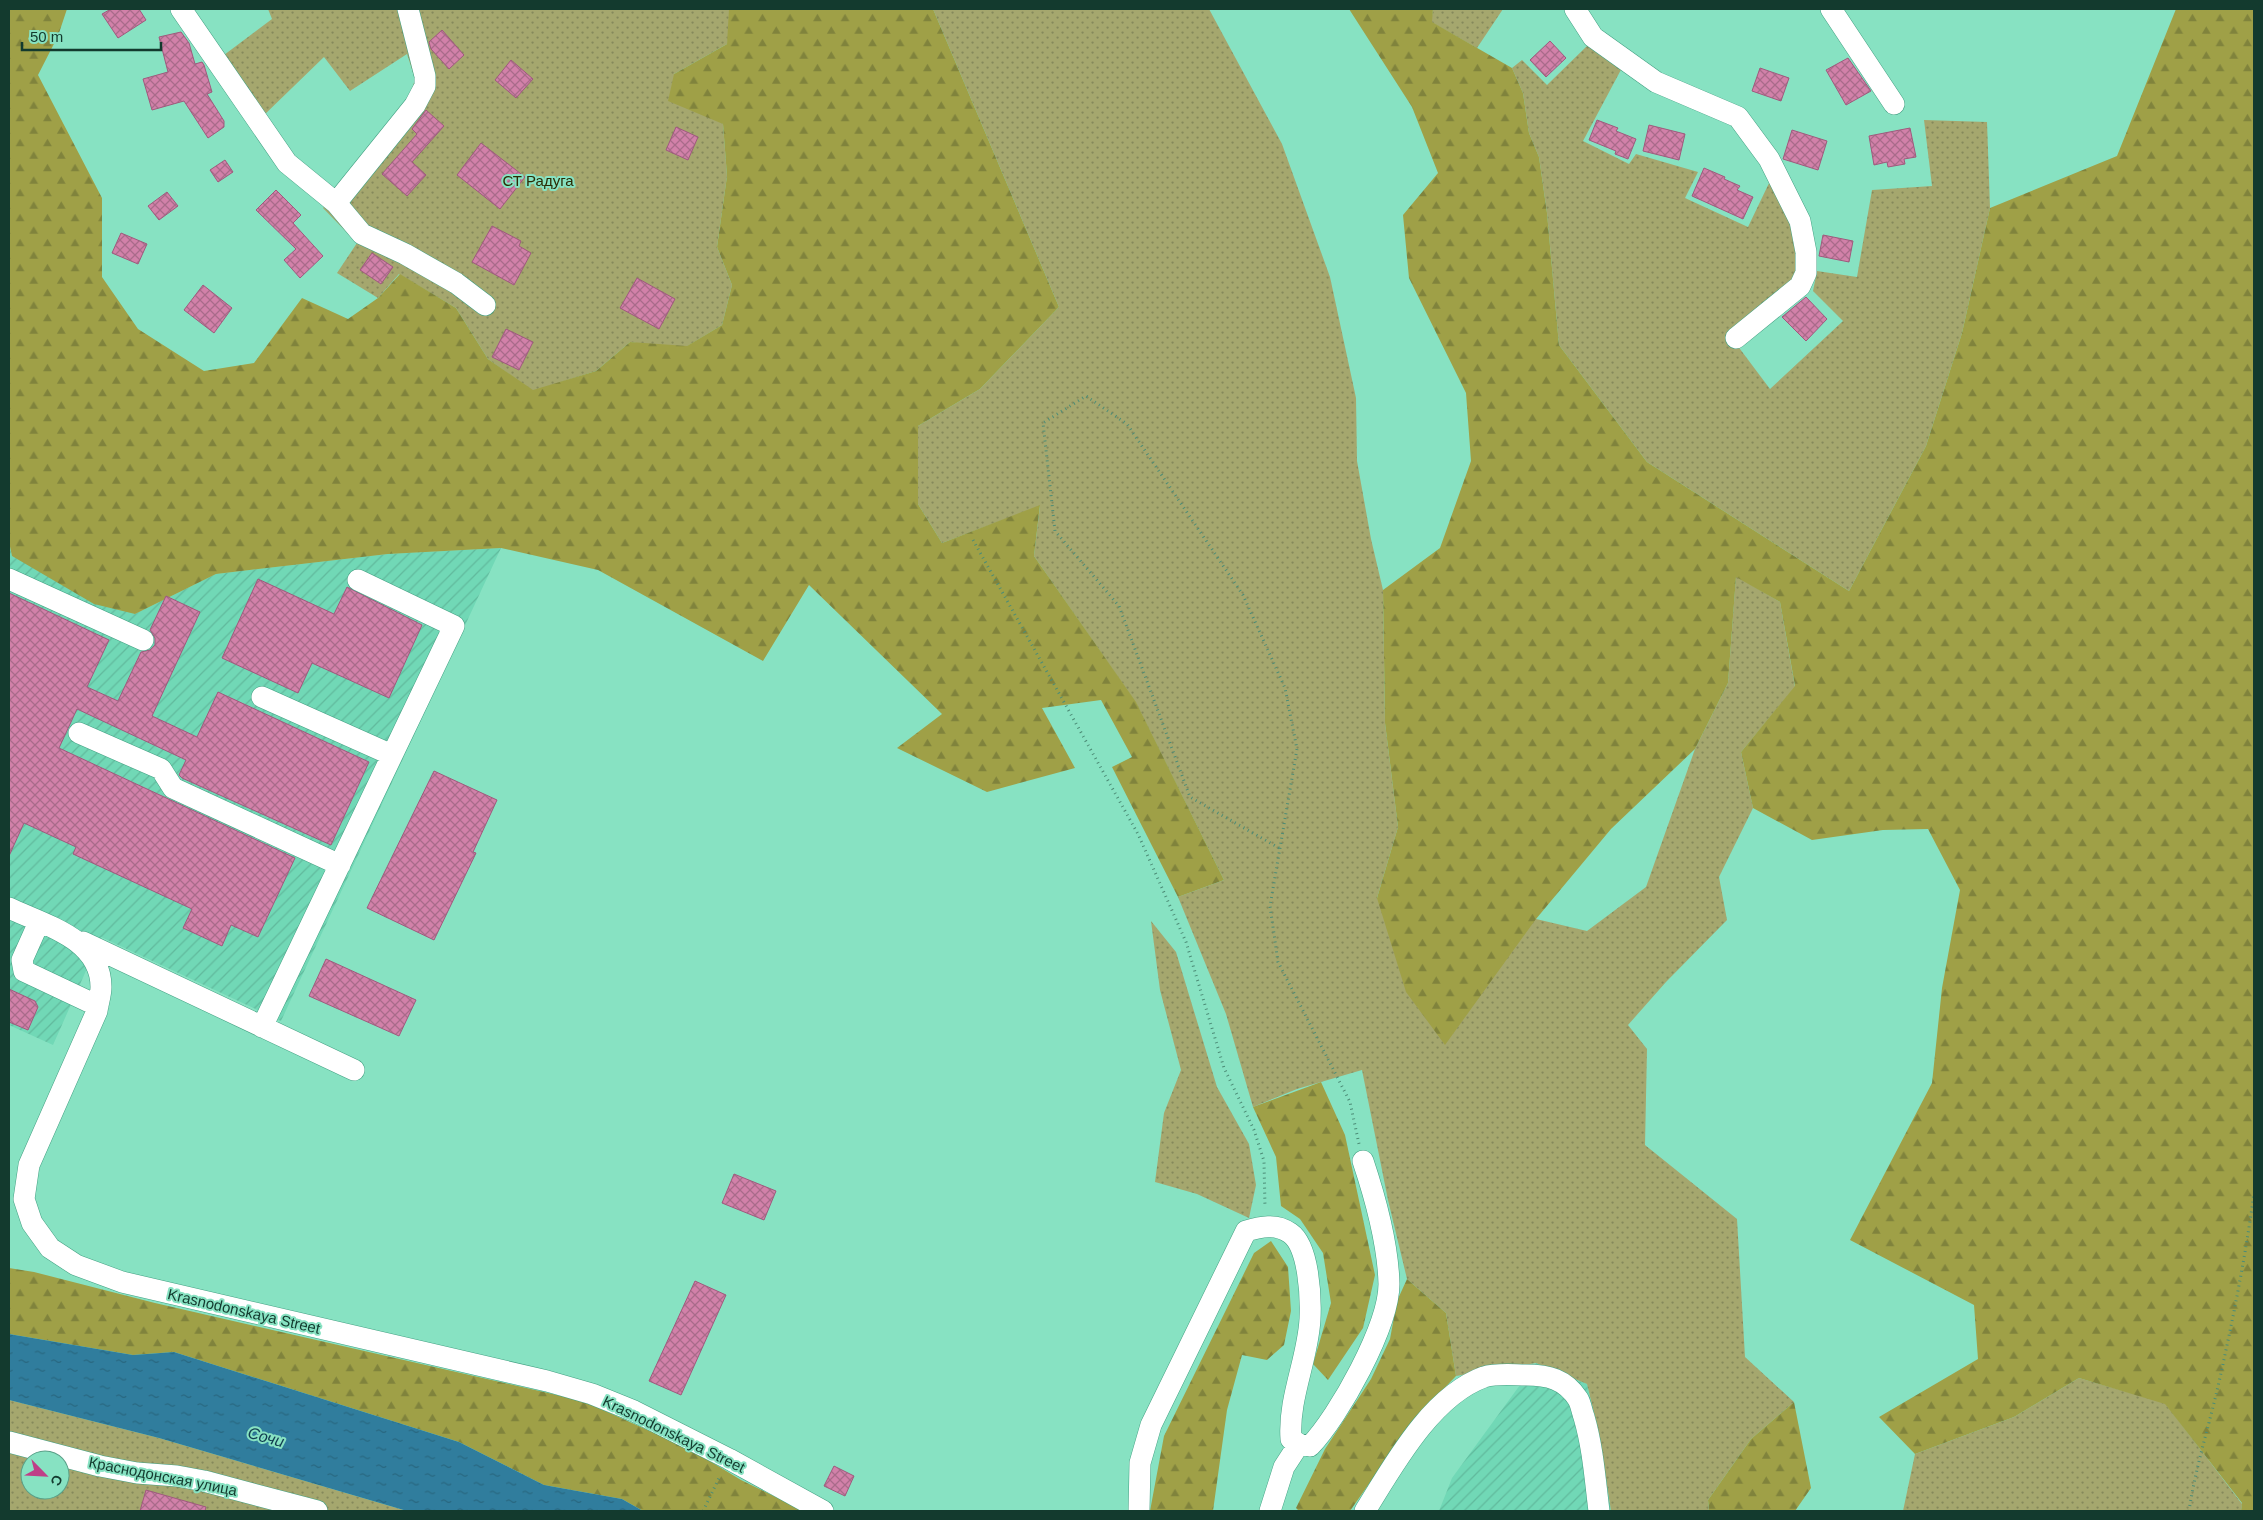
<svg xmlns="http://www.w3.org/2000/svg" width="2263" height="1520" viewBox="0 0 2263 1520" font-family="Arial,sans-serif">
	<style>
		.industrial { fill: url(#industrial-furrows) }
		.grass { fill: url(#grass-dots); fill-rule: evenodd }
		.forest { fill: url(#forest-firs) }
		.water { fill: url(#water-ripples) }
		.building { fill: url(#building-cross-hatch); stroke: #9f5a7d }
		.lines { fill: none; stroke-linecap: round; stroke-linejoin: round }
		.minor-casing { stroke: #42a082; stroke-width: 22 }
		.path { stroke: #4c8c76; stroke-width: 3; stroke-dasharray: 1 4; stroke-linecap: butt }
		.minor { stroke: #fff; stroke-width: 21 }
		.labels { text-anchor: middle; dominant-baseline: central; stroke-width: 4; stroke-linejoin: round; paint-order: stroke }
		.park-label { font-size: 15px; fill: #2b2b04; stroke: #87e2c2 }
		.street-label { font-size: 15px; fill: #133a2e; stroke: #87e2c2 }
		.water-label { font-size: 16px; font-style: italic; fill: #113d50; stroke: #87e2c2 }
	</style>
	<defs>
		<pattern id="industrial-furrows" width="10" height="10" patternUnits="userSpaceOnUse" patternTransform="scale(1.25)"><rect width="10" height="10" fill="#71d8b6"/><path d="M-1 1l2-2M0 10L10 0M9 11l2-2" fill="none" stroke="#61ba9d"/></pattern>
		<pattern id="grass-dots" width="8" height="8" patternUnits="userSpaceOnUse" patternTransform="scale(1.25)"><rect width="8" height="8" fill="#a5a76e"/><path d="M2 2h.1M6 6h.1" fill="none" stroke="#85895b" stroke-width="1.8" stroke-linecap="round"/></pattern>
		<pattern id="forest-firs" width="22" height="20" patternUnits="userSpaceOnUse" patternTransform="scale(1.25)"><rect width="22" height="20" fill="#9fa047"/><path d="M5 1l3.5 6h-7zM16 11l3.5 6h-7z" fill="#80833c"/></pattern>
		<pattern id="water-ripples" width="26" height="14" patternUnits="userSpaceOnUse" patternTransform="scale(1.25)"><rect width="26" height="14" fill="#307d9d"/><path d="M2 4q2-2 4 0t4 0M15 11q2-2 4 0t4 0" fill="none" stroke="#286780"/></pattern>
		<pattern id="building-cross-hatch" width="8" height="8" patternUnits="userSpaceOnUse" patternTransform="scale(1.25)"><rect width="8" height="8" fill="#d281a9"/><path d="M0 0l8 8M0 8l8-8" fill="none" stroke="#a96b8a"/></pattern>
	</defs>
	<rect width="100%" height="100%" fill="#87e2c2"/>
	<path class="industrial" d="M9 542 12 556 135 614 216 574 388 554 501 548 281 1021 101 937 53 1045 9 1025Z
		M1536 1363 1587 1384 1599 1433 1611 1511H1439L1452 1478Z"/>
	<path class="grass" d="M268 9H734L727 44 674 74 723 124 727 176 717 247 732 285 722 325 681 350 630 342 596 371 533 391 488 359 456 308 399 274 378 298 337 273 357 243 323 208 409 99 415 79 407 54 350 91 324 57 261 118 220 58 272 19Z
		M933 9H1209L1282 144 1330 277 1356 398 1357 461 1371 539 1383 590 1385 723 1398 827 1377 898 1536 919 1587 931 1646 887 1695 749 1728 683 1736 576 1780 602 1795 687 1741 752 1753 808 1719 877 1727 920 1666 982 1628 1025 1647 1049 1645 1145 1737 1219 1745 1357 1794 1402 1751 1439 1708 1500 1709 1511H1611L1599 1433 1587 1384 1536 1363 1456 1376 1446 1313 1407 1279 1388 1200 1362 1070 1297 1089 1253 1107 1226 1014 1178 897 1224 880 1136 703 1034 556 1040 506 942 543 918 504V426L980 389 1059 307Z
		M1433 9H1503L1477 48 1431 22Z
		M1588 45 1623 66 1583 141 1629 164 1636 154 1698 172 1685 198 1748 227 1771 179 1796 224V276L1728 333 1770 389 1843 321 1813 291 1817 271 1857 277 1872 190 1932 186 1924 120 1987 122 1990 208 1962 333 1926 446 1849 591 1647 462 1559 345 1547 213 1539 157 1529 133 1523 93 1512 68 1522 60 1547 85Z
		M1151 921 1176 952 1217 1087 1249 1144 1256 1185 1249 1218 1197 1194 1155 1182 1164 1113 1181 1070 1160 990Z
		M2079 1378 2165 1403 2242 1504 2241 1511H1903L1915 1454 2014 1417Z
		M9 1400 159 1438 407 1511H9ZM30 1460H60V1490H30Z"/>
	<path class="forest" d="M9 9H67L58 36 38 75 102 198V277L138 329 204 371 254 363 302 298 348 319 378 298 400 274 456 308 488 359 533 390 596 371 630 342 687 346 722 325 732 285 717 247 727 176 723 124 668 101 674 74 727 44 729 9H933L1059 307 980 389 918 426V504L942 543 1040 505 1034 556 1136 702 1224 880 1178 897 1112 767 1132 757 1101 700 1042 708 1075 768 987 792 897 748 942 714 809 585 763 661 598 570 501 548 388 554 216 574 135 614 94 604 12 556 9 542Z
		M1349 9H1433L1432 22 1512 68 1523 93 1529 133 1539 157 1547 213 1559 345 1647 462 1849 591 1926 446 1962 333 1990 208 2117 156 2176 9H2254V1511H2241L2242 1503 2165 1404 2079 1378 2014 1417 1915 1454 1879 1417 1978 1359 1974 1305 1850 1240 1932 1083 1942 988 1960 890 1928 829 1883 830 1812 840 1753 808 1741 752 1795 686 1780 602 1736 577 1728 683 1695 749 1611 829 1536 919 1445 1045 1406 992 1377 898 1398 827 1385 723 1383 590 1440 548 1471 461 1466 393 1409 278 1403 215 1438 173 1412 107Z
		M1321 1082 1345 1135 1375 1275 1363 1328 1328 1380 1313 1364 1331 1303 1323 1253 1300 1219 1281 1206 1276 1157 1253 1107Z
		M1271 1241 1288 1267 1291 1311 1284 1345 1267 1360 1242 1355 1227 1410 1213 1511H1150L1164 1436 1254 1253Z
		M9 1268 34 1272 155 1303 583 1401 690 1449 741 1480 804 1511H643L622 1499 544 1485 459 1442 174 1352 133 1355 9 1334Z
		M1407 1279 1446 1313 1456 1376 1412 1422 1350 1511H1299L1296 1508 1325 1449 1371 1379 1390 1339 1397 1301Z
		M1794 1402 1811 1488 1795 1511H1709L1708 1500 1751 1439Z"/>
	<path class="water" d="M9 1334 133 1355 174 1352 459 1442 544 1485 622 1499 643 1511H407L159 1438 9 1400Z"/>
	<path class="building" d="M111 9H139L146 20 118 38 102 14Z
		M442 30 464 55 449 69 431 49 429 42Z
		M181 32 189 43 195 64 202 62 204 65 212 92 207 94 224 121V127L208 138 184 101 152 110 143 79 168 72 159 37Z
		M1550 41 1566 58 1546 77 1530 60Z
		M1848 58 1871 91 1846 105 1826 70Z
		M511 60 533 79 516 98 495 80Z
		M1760 68 1789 78 1781 101 1752 91Z
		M426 110 444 126 412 162 426 175 407 196 382 174 417 134 412 129Z
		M1597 120 1618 128 1616 131 1636 139 1628 159 1615 154 1616 151 1589 140Z
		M1649 125 1685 134 1679 160 1643 151Z
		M676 127 698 137 688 160 666 150Z
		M1910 128 1916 157 1904 159 1905 164 1888 167 1887 162 1874 165 1869 136Z
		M1792 130 1827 141 1818 170 1783 159Z
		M481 143 525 177 500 209 457 175Z
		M225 160 233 172 218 182 210 170Z
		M1704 168 1725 177 1724 179 1740 186 1737 190 1753 197 1743 219 1692 196Z
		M276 190 301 215 293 223 323 256 300 278 284 260 296 249 256 210Z
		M167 192 178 206 159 220 148 206Z
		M492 226 521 241 519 246 531 253 514 285 472 262Z
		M121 233 147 244 138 264 112 253Z
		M1823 235 1853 241 1849 262 1819 256Z
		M372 253 393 267 381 284 360 270Z
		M637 278 675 299 659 329 620 308Z
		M203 285 232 308 214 333 184 310Z
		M1806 297 1827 319 1806 341 1782 317Z
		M506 329 533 342 519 370 492 357Z
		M258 579 334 614 347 587 422 625 389 698 312 663 298 693 222 658Z
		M9 593 109 640 87 687 118 701 141 652 150 650 155 645V638L150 630 166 596 200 612 152 716 197 737 218 692 369 762 331 845 182 778 179 775 186 760 77 709 59 748 295 858 258 937 231 925 222 946 183 928 192 909 73 854 76 847 24 823 9 856Z
		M434 771 497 800 473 852 476 853 434 940 367 908Z
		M326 959 416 1000 399 1036 309 996Z
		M9 989 35 1001 38 1007 28 1030 9 1022Z
		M734 1174 776 1191 764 1220 722 1203Z
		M695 1281 726 1295 681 1395 649 1381Z
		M834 1466 854 1476 845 1496 824 1486Z
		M146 1490 206 1507 205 1511H140Z"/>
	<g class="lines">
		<defs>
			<path id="minor" d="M181 9 287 163 336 203 362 234 405 254 456 283 485 305
				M1575 9 1593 37 1656 82 1738 117 1769 159 1800 221 1806 252V273L1800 286 1736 338
				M1831 9 1894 104
				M336 203 415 105 425 86V76L408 9
				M9 579 143 640
				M262 697 392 755
				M79 733 161 769 173 788 340 865
				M9 908C45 925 101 939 101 987 101 995 98 1003 97 1011L29 1165 24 1199 32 1223 50 1248 76 1265 122 1282 547 1381 592 1394 634 1411 729 1459 823 1511
				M39 922 22 960 24 971 98 1006
				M83 942 354 1070
				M262 1027 454 626 358 580
				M9 1442 100 1466 137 1473 177 1476 204 1481 317 1511
				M1139 1511 1140 1463 1151 1425 1246 1231C1260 1227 1276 1223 1290 1233 1309 1246 1311 1297 1310 1319 1308 1359 1288 1398 1291 1439L1299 1444 1310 1446C1339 1416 1389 1326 1389 1284 1388 1243 1376 1200 1363 1161
				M1270 1511 1284 1467 1299 1444
				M1365 1511C1393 1466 1431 1396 1484 1377 1497 1373 1513 1375 1526 1375 1548 1375 1565 1379 1578 1399 1581 1404 1582 1412 1584 1417 1593 1448 1595 1479 1599 1511"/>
		</defs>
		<use href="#minor" class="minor-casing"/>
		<path class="path" d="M973 540 1138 834 1186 942 1224 1068 1254 1130 1264 1161 1265 1207
			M1279 848 1190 797 1119 606 1055 531 1043 423 1086 396 1127 424 1243 595 1285 688 1297 749 1270 906 1278 962 1350 1102 1359 1144
			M703 1511 720 1476
			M2189 1511C2196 1464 2211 1420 2221 1373 2234 1314 2246 1253 2254 1193"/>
		<use href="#minor" class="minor"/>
	</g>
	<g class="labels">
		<g class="park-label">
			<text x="538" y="180">СТ Радуга</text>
		</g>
		<g class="street-label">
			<text transform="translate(244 1311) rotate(13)">Krasnodonskaya Street</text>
			<text transform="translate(674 1434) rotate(26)">Krasnodonskaya Street</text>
			<text transform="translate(163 1476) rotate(11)">Краснодонская улица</text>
		</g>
		<g class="water-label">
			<text transform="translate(266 1437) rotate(16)">Сочи</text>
		</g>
	</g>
	<rect width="2263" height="1520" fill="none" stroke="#133a2e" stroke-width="20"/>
	<g transform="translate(45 1475) rotate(114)"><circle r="24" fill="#87e2c2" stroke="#599f87"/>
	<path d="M0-4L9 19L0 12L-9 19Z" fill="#bf3e87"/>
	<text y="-8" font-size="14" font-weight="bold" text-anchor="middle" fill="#133a2e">С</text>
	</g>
	<path d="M22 42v8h139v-8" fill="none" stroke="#133a2e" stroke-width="2.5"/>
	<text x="30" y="42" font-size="15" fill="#133a2e" stroke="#87e2c2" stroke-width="4" paint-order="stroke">50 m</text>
</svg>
